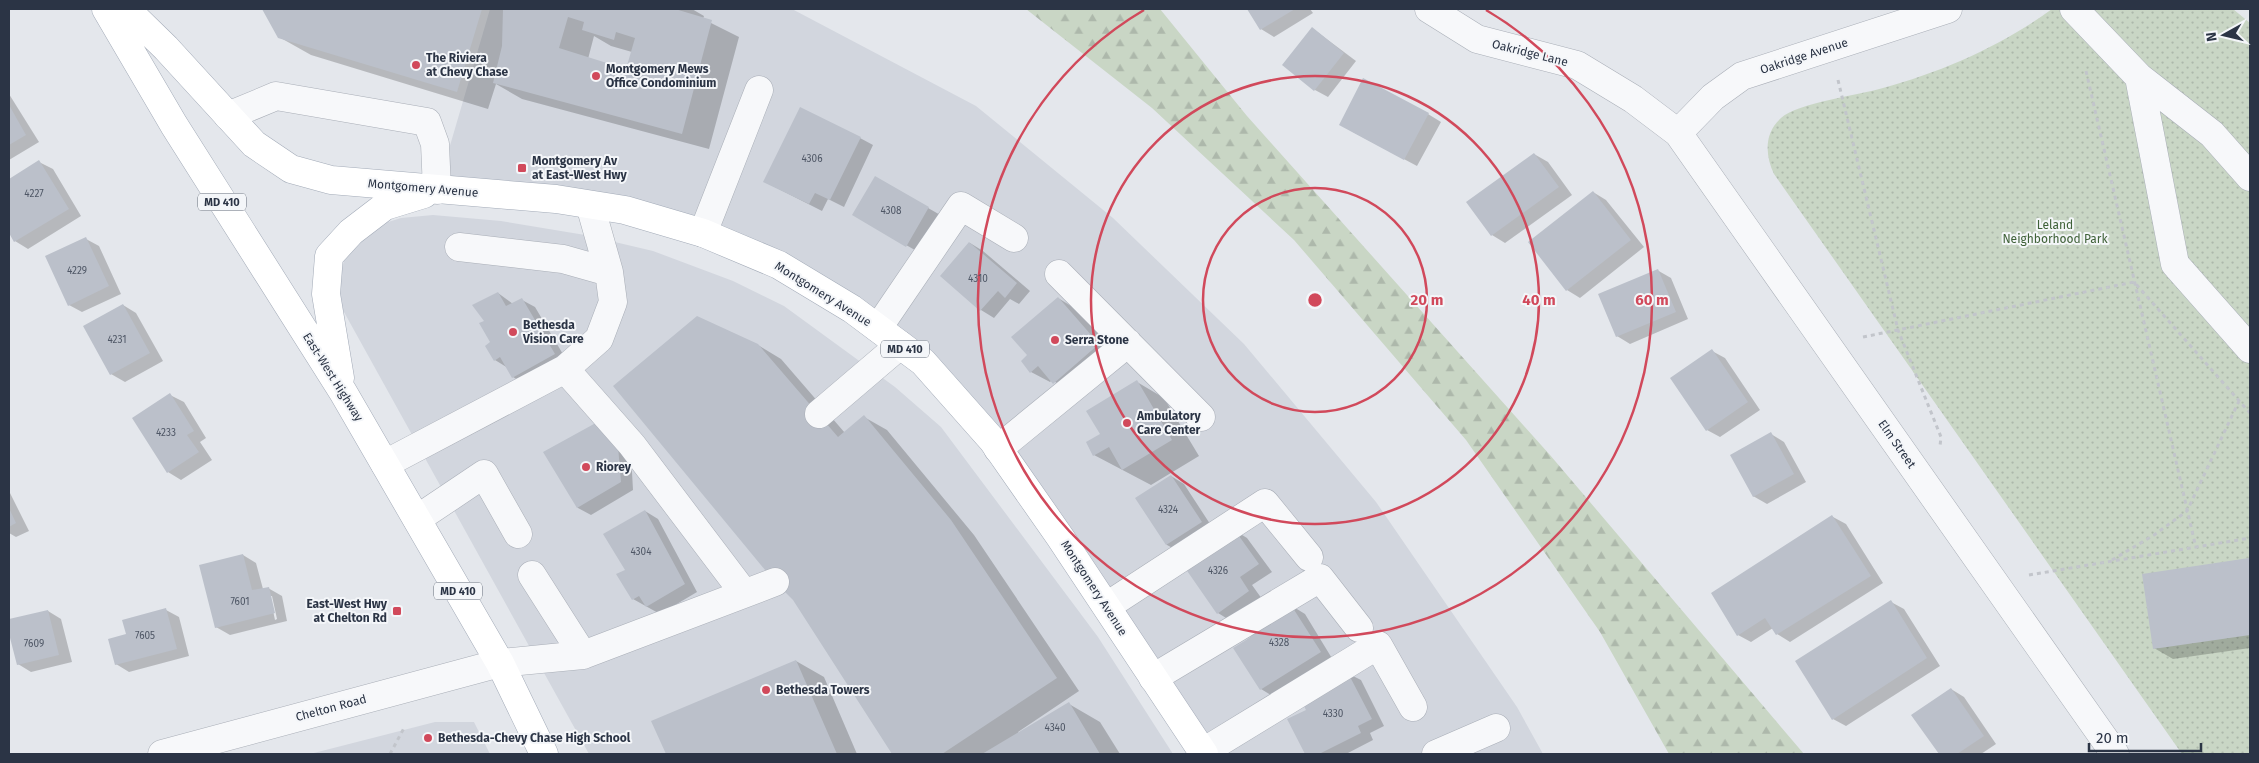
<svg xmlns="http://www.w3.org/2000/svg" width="2259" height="763" viewBox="0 0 2259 763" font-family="'Fira Sans',sans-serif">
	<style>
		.built { fill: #d2d6de }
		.forest { fill: url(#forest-firs) }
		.park { fill: url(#park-dots) }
		.shadow { fill: #0003; fill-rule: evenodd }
		.building { fill: #bbc0ca; fill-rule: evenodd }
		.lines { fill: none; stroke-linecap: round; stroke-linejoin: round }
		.minor-casing { stroke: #a9aeb7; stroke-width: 29 }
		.major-casing { stroke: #a3abb8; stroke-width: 29 }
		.path { stroke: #c2c5cb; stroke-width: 3; stroke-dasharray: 4 4; stroke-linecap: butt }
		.minor { stroke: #f7f8fa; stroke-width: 28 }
		.major { stroke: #fff; stroke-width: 28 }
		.ring { fill: none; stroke: #d1495b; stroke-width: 2.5 }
		.poi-dot { fill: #d1495b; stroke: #f4f6f9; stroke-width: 2 }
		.labels { text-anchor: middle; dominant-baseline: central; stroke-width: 4; stroke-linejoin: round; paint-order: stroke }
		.number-label { font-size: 10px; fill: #4f5766 }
		.shield { fill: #f4f6f9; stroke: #676e7b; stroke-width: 1 }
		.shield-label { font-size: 11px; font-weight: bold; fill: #2b3445 }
		.street-label { font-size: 12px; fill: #2b3445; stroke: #f4f6f9 }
		.poi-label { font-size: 12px; font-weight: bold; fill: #2b3445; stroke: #f4f6f9; text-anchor: start }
		.park-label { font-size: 12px; fill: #3f6138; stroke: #f4f6f9 }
		.centre { fill: #d1495b; stroke: #f4f6f9; stroke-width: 2.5 }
		.ring-label { font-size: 15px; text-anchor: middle; font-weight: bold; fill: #d1495b; stroke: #f4f6f9; stroke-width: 4; stroke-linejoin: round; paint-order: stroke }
	</style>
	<defs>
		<pattern id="forest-firs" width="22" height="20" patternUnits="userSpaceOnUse" patternTransform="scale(1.25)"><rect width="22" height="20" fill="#c9d6c5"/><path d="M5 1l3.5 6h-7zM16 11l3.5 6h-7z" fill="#adb8ab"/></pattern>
		<pattern id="park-dots" width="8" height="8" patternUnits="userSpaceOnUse" patternTransform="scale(1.25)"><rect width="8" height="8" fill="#c9d6c5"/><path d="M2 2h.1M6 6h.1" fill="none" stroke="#adb8ab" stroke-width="1.8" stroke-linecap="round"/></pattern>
	</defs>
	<rect width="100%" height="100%" fill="#e4e7ec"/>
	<path class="built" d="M490 9H792L976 106 1113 218 1244 344 1376 502 1517 707 1543 754H1204L923 362 703 233 437 190Z
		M433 215 501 221 585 235 653 251 733 281 784 306 895 387 941 427 1098 637 1173 754H589L339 303 336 286 344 261 355 245 385 223 401 218Z
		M435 722H474L490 754H310Z"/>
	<path class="forest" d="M1026 9H1160L1247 116 1550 455 1804 754H1669L1600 632 1466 440 1294 240 1152 108Z"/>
	<path class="park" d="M2052 9H2233L2250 23V754H2182L1774 174C1765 155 1764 133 1781 118 1797 103 1860 95 1883 88 1942 72 2003 45 2052 9Z"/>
	<path class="shadow" d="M263 9H692L704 16 703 19 739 37 709 149 522 99 496 84 488 109 311 55 279 37ZM594 36 611 46 632 52 627 70 588 59Z
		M1249 9H1310L1313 13 1274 37 1261 29Z
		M1312 28 1356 61 1328 97 1315 90Z
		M9 94 39 142 9 160Z
		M1428 114 1441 122 1417 166 1353 132Z
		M860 138 873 145 844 207 828 199 822 211 765 182Z
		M1534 154 1548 162 1572 195 1505 243 1492 235 1468 203Z
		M39 162 53 169 81 216 28 249 15 241 9 230V180Z
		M876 178 942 216 920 253 854 215Z
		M1593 192 1606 200 1644 247 1580 298 1567 290Z
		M86 239 99 246 121 294 82 312 69 305Z
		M970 243 983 251 1030 291 1019 304 1010 299 994 318 981 310 941 276Z
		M1657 270 1671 278 1688 319 1630 344 1617 336Z
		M498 293 513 304 522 300 535 307 567 361 526 385 513 377 508 368 495 360 485 322Z
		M1058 298 1076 309 1117 355 1073 393 1052 380 1050 382 1031 372 1029 355Z
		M123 305 136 313 163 361 125 382 111 374 85 326Z
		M758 345 781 359 845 433 864 417 887 430 974 535 1079 691 1018 732 1019 734 1069 704 1100 722 1120 754H893L794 600Z
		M1712 351 1725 358 1760 410 1720 437 1707 430Z
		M1137 382 1164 398 1199 456 1151 485 1094 455 1101 434Z
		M170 395 184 402 206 438 200 442 212 460 181 480 168 472Z
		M603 420 631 454 633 490 591 515 578 508 545 452Z
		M1771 434 1784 442 1806 482 1767 504 1753 496Z
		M1171 476 1184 484 1214 530 1180 552 1167 545 1137 499Z
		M9 491 29 531 16 537 9 533Z
		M645 511 658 519 697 592 660 614 633 599 618 574 627 571Z
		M1833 517 1846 524 1883 583 1790 642 1777 634 1773 628 1751 642 1738 635Z
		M1234 530 1247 538 1272 572 1252 585 1262 599 1231 621 1218 613Z
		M243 555 256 563 263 589 268 588 282 596 287 621 230 635 216 627ZM270 596H272L277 619 275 620Z
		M2248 560 2250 561V648L2173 659 2154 648Z
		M1891 602 1904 609 1940 666 1846 726 1833 719Z
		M1292 606 1305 614 1333 660 1274 697 1261 689 1235 649Z
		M166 610 179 617 189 656 129 672 116 664 128 635Z
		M48 611 61 619 72 662 31 672 18 664 9 621Z
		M796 661 824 677 857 754H667L653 722Z
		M1347 673 1361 680 1384 726 1370 733 1373 740 1346 754H1306L1289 720 1307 711Z
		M1951 689 1964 697 1996 744 1981 754H1940L1913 715Z"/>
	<path class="building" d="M262 9H482L457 92 278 38Z
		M503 9H675L712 20 682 134 493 83 502 46ZM568 17 584 22 582 30 614 40 616 32 635 38 626 69 559 48Z
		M1247 9H1295L1260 30Z
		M1312 27 1344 53 1314 91 1282 65Z
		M1363 78 1429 113 1404 160 1339 125Z
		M9 105 26 135 9 145Z
		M800 107 861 137 830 200 815 193 809 204 763 182Z
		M1534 153 1559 187 1491 236 1466 202Z
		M39 160 69 209 14 242 9 233V179Z
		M875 176 929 207 906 247 852 215Z
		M1593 191 1631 240 1566 291 1528 242Z
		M86 237 109 286 68 306 45 256Z
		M969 242 1017 283 1005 298 998 291 980 311 940 276Z
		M1658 269 1676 312 1616 337 1598 294Z
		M498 292 506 306 522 298 555 354 512 378 500 357 494 361 485 346 490 342 479 323 484 321 472 305Z
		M1058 297 1099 344 1053 384 1038 366 1030 373 1021 361 1027 355 1011 337Z
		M123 304 150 353 110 375 83 326Z
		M697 316 758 344 838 437 864 415 951 520 1057 678 942 754H892L793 600 775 582 613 386Z
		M1712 349 1748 402 1706 431 1670 378Z
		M1137 380 1172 440 1122 470 1109 447 1093 456 1086 442 1100 434 1086 411Z
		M170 393 194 431 187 435 199 452 167 473 132 418Z
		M603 419 618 446 621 482 577 508 543 452Z
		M1771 432 1794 474 1753 497 1730 455Z
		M1171 475 1202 522 1166 545 1135 498Z
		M9 508 16 523 9 527Z
		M645 510 685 584 646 607 639 596 632 600 616 574 625 570 603 534Z
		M1832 515 1871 576 1776 635 1765 618 1737 636 1711 593Z
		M1234 529 1259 564 1240 577 1249 591 1217 614 1183 565Z
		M243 554 252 590 269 587 275 613 215 628 199 565Z
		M2249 558 2250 635 2153 649 2142 574Z
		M1891 600 1927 658 1832 720 1795 661Z
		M1291 605 1321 652 1260 690 1233 648 1251 637 1248 632Z
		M166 608 177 649 115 665 108 639 126 634 122 620Z
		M48 610 59 655 17 665 9 634V619Z
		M796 660 837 754H666L651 721Z
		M1347 671 1372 719 1358 726 1361 733 1319 754H1305L1287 719 1306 710 1299 696Z
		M1951 688 1984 736 1957 754H1939L1911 715Z
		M1069 702 1100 754H982Z"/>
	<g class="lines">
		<defs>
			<path id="minor" d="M1429 9 1477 39 1577 65 1633 99 1678 133 2115 754
				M2074 9 2139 77 2175 264 2250 349
				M2139 77 2212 134 2250 177
				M228 116 276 96 427 122 435 144 437 190
				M1678 133 1713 97 1742 76 1948 9
				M590 205 609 272
				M703 233 759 90
				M1059 274 1201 417
				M878 328 961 206 1014 238
				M565 369 632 445 744 593
				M819 414 900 345
				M998 449 1128 343
				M385 464 565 369 599 339 613 302 609 272 563 259 459 247
				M417 519 484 474 518 534
				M532 575 583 655 775 582
				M1107 606 1265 503 1309 557
				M1153 678 1320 578 1359 628
				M1203 752 1378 645 1413 707
				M162 754 500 663 583 655
				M1436 754 1496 728"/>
			<path id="major" d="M106 9 174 125 343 392 500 663 544 754
				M126 9 166 48 254 144 291 169 331 180 556 199 625 210 703 233 779 265 852 309 923 362 993 441 1060 537 1204 754
				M340 378 326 294 329 256 351 232 385 206 424 194"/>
		</defs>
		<use href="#minor" class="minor-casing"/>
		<use href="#major" class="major-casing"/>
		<path class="path" d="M2086 71 2196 548
			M1838 80 1898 330 1941 437 1940 446
			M1863 337 2134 282 2250 413
			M2112 560 2154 535 2187 511 2239 401
			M2029 575 2250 538
			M390 754 404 728"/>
		<use href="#minor" class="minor"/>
		<use href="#major" class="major"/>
	</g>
	<g class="ring">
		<circle cx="1315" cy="300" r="112"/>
		<circle cx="1315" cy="300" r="224"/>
		<path d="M1486 10A337 337 0 1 1 1144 10"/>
	</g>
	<g class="poi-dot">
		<circle cx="416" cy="65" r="5"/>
		<circle cx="596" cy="76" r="5"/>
		<rect x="517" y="163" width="10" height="10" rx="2.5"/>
		<circle cx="513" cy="332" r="5"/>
		<circle cx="1055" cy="340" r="5"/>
		<circle cx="1127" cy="423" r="5"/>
		<circle cx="586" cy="467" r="5"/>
		<rect x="392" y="606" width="10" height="10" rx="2.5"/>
		<circle cx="766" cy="690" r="5"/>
		<circle cx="428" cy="738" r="5"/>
	</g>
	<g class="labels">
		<g class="number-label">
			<text x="812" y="159">4306</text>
			<text x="34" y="194">4227</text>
			<text x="891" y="211">4308</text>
			<text x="77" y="271">4229</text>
			<text x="978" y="279">4310</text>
			<text x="117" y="340">4231</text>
			<text x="166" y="433">4233</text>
			<text x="1168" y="510">4324</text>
			<text x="641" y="552">4304</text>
			<text x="1218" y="571">4326</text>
			<text x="240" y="602">7601</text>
			<text x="145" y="636">7605</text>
			<text x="1279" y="643">4328</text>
			<text x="34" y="644">7609</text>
			<text x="1333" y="714">4330</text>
			<text x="1055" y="728">4340</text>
		</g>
		<g class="shield">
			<rect x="198" y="193.5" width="48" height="17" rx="4"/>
			<rect x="881" y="340.5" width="48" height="17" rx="4"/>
			<rect x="434" y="582.5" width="48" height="17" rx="4"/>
		</g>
		<g class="shield-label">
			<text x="222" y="202">MD 410</text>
			<text x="905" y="349">MD 410</text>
			<text x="458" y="591">MD 410</text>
		</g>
		<g class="street-label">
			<text transform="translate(1530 53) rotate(14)">Oakridge Lane</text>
			<text transform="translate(1804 56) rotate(-18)">Oakridge Avenue</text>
			<text transform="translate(423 188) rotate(5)">Montgomery Avenue</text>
			<text transform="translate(823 294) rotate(32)">Montgomery Avenue</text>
			<text transform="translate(333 377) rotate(58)">East-West Highway</text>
			<text transform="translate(1897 444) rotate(55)">Elm Street</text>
			<text transform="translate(1094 588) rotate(57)">Montgomery Avenue</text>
			<text transform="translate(331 708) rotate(-15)">Chelton Road</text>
		</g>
		<g class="poi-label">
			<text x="426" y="58">The Riviera<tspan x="426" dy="14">at Chevy Chase</tspan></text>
			<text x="606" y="69">Montgomery Mews<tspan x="606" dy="14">Office Condominium</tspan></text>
			<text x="532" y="161">Montgomery Av<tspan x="532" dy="14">at East-West Hwy</tspan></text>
			<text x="523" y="325">Bethesda<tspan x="523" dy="14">Vision Care</tspan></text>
			<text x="1065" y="340">Serra Stone</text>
			<text x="1137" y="416">Ambulatory<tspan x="1137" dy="14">Care Center</tspan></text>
			<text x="596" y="467">Riorey</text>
			<text x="387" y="604" text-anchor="end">East-West Hwy<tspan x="387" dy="14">at Chelton Rd</tspan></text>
			<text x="776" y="690">Bethesda Towers</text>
			<text x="438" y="738">Bethesda-Chevy Chase High School</text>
		</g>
		<g class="park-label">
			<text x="2055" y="225">Leland<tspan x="2055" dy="14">Neighborhood Park</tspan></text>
		</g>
	</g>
	<circle cx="1315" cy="300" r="8" class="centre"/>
	<g class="ring-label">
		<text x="1427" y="305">20 m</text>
		<text x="1539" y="305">40 m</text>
		<text x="1652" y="305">60 m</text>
	</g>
	<rect width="2259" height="763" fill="none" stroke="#2b3445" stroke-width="20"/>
	<g transform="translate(2224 35) rotate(262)" stroke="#f4f6f9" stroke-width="4" paint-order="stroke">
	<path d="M0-4L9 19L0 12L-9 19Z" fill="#2b3445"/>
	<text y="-8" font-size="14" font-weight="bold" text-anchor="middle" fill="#2b3445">N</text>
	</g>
	<path d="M2089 743v8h112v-8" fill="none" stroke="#2b3445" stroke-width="2.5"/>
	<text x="2096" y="743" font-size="15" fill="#2b3445" stroke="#f4f6f9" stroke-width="4" paint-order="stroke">20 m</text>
</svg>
